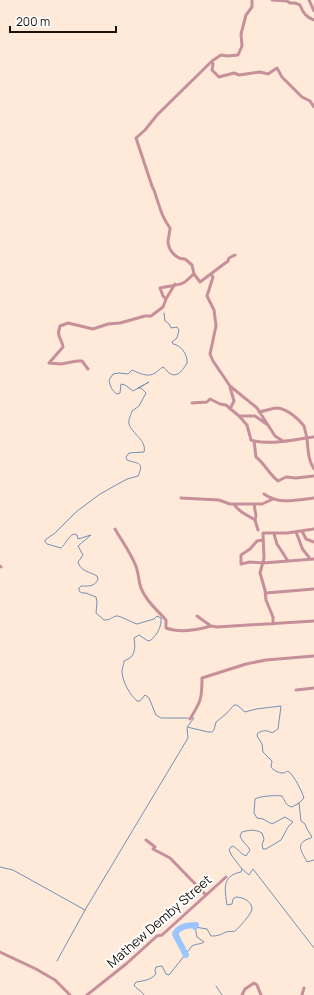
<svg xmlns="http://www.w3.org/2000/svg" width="314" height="995" viewBox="0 0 314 995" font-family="Manrope,sans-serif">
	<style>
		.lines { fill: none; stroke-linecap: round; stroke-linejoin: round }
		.stream { stroke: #7390b4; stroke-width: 1 }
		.river { stroke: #9ac6fd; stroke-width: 6 }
		.street { stroke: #c68f9a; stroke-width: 3 }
		.labels { text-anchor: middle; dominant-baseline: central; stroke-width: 4; stroke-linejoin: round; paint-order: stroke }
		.street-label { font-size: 13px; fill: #19110a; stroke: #fff }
	</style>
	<rect width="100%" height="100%" fill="#ffeada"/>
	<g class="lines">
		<path class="stream" d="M164 313 165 321 169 324 171 328 177 327 179 330 177 338 172 342 173 344C181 345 188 355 187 363 184 368 178 378 171 374 168 373 166 369 163 367 159 369 159 371 155 373 148 378 139 373 132 370L128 374 119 373 113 374 109 380C110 386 112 391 117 394L120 393 121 384 125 385 133 391 149 382 138 388H141L146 393 139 406 132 411C131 415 128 420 129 424 132 434 147 440 144 452L129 453 126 457 127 460C137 464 145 461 138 476L127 479 100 494 76 512 55 533 45 540V542L47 544 61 548C66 544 68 536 74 534L77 535 78 539 91 535 78 546 83 555 78 562C80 571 90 572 97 576L98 579C95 587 88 586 81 586L79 588V591L82 593H86L96 597 97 602 96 613 104 620C111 620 110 618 116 616 119 615 133 623 137 624L154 619 157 616 161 618C162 626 157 635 151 640L148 641 139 635 134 638C135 644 136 653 130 658 128 659 126 660 124 661 124 664 122 668 122 671 122 681 130 695 137 701H140L145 695 149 698 156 715 161 718H188
			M299 803 301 821 305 824 307 829 312 837C310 839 306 839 304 841 296 847 304 855 307 862L314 860
			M0 867 13 870 85 910
			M242 869 249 875 253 869 314 948
			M57 961 85 910 188 738 187 728
			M216 986 222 995
			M144 995C140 989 136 989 134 985L136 982C143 981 151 980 156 974L155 971 156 967 162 966 166 974 169 975 192 946C196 943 201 945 204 942L197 937 195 927 207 929 211 936C218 936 220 935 226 932 229 931 233 932 235 931 239 928 252 913 252 909 252 901 242 897 236 897L233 899 232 904 227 905C225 890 221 876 241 872L242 869 232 856 229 850 231 847 233 846C238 849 241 854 246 856L250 850C247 844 242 842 240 836L242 832C249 830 255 829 262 833L264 839 262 845 263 849H266L281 840 288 827 293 822 285 817 272 824 263 819 257 818 254 813 255 799C260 796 276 795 282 796 286 802 285 805 292 807L299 803 304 798C303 793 293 774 289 772 285 770 287 773 283 773 278 773 273 770 271 767L272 761 263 752 262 744 257 736 258 733C263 730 267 730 272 733L278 729 281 706 256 709 245 712 237 705H234L226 714 216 722 214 730 212 732H208L187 727 194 718H192"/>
		<path class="river" d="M186 955 175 934C178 927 188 925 196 925L195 927"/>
		<path class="street" d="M272 0 287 1 290 3H295L300 5C303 13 306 17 314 20
			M309 0 314 11
			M212 61 213 64 212 70 219 77 234 73 239 75 260 72 268 74 277 68 282 77 302 97 310 101 314 107
			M194 274 200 282 228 261 229 258 235 255
			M211 274 213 277 207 296 214 310 216 326 210 354 213 361 230 386 257 408 275 436 283 441
			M175 284 166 299 163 296 160 288C167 286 177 286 183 283 187 281 191 276 194 274L192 265 185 259C176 259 169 251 168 242 168 237 170 233 170 228 165 221 161 213 159 205 156 198 156 193 152 186L136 138 145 130 157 115 212 61 221 55 227 56 238 55 242 46 241 34 246 15 252 7V0
			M88 369 82 361H77L61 364 49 363 63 347C62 338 56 338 60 326L68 323 93 329 108 324 120 323 145 316H151L163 307 166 299
			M192 403 207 402 210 399 220 404 226 405 239 416H255L268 425
			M230 409 234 401 230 387
			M259 412C265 411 272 408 278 408 287 409 299 419 304 426 305 429 306 435 307 438 308 449 308 460 314 469
			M239 416 247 425 251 440C269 446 296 439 314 437
			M254 441 256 457C265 464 269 474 278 481L286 477 296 478 314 476
			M264 494C279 505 297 500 314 498
			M181 498 219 500 230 504H262L273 499
			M234 504C240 514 247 514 255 520
			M254 504 256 516 255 520 258 530
			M115 529C122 541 130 552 135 564 139 572 138 580 141 588 146 601 157 610 166 620V628C179 633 197 630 211 626
			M302 531 306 539 314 542
			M296 532C298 537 300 542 302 548 304 552 308 555 310 559
			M274 534 277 544 288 561
			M263 540 257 541 250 549 241 555V564L250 562 263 563 314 559
			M0 566 1 567
			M266 593 314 589
			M197 616 211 626 217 627 314 621
			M273 624V617L266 600 265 590 260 573 264 558 263 533H287L314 529
			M296 690 314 688
			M190 719C201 701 202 699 202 678L246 664 266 660 314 656
			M146 840 155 847 153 849 170 858 205 894
			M0 952 36 969 55 980 70 995
			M87 995 126 964 157 936 162 935 226 877
			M242 995 245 989 254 983 257 985 261 995
			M302 995 304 988"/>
	</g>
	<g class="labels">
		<g class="street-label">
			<text transform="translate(159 921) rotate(-41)">Mathew Demby Street</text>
		</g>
	</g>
	<path d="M10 26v6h106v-6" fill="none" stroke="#19110a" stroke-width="2"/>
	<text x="16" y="26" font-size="12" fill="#19110a" stroke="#ffffff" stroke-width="3" paint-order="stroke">200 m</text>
</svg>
